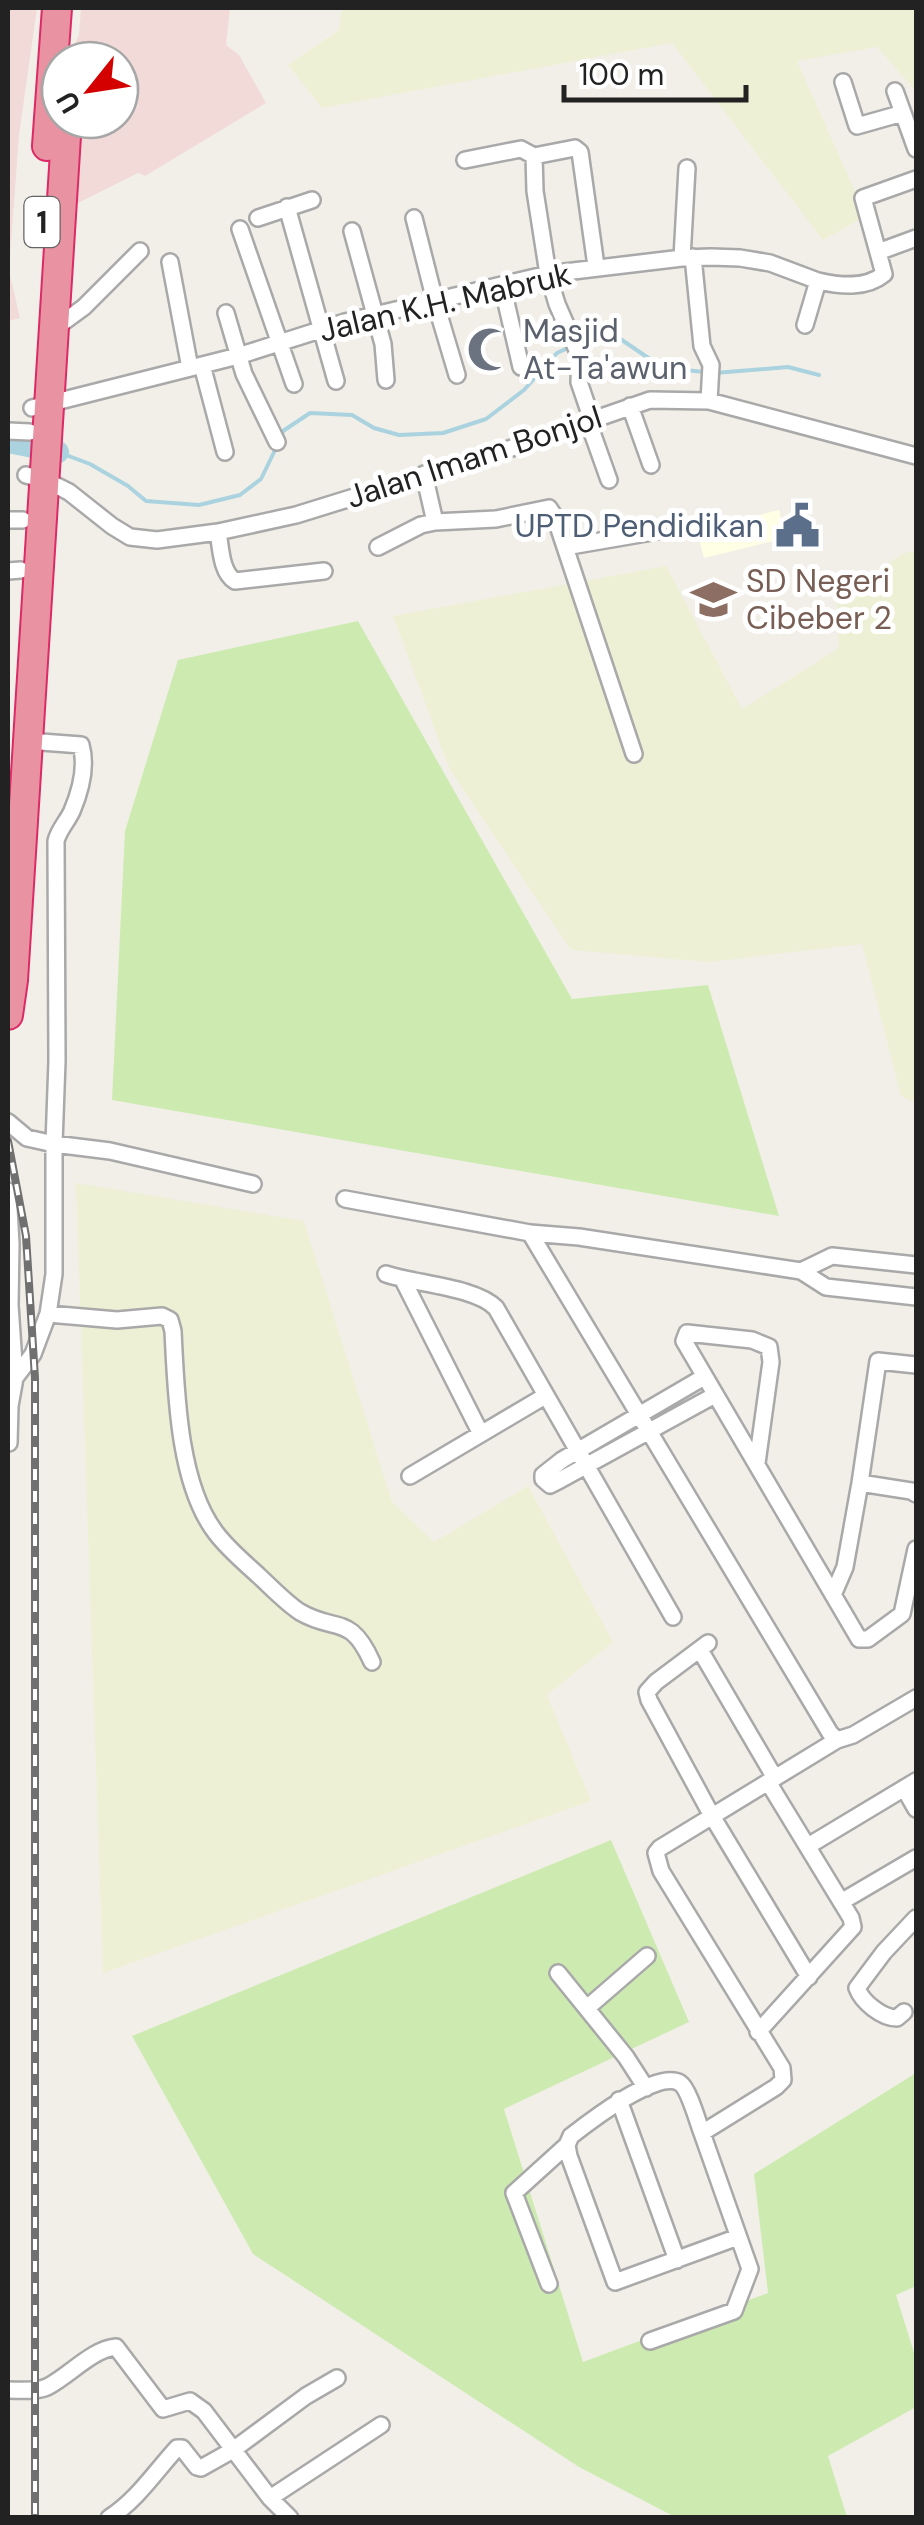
<svg xmlns="http://www.w3.org/2000/svg" width="924" height="2525" viewBox="0 0 924 2525" font-family="'DM Sans',sans-serif">
	<style>
		.commercial { fill: #f2dad9 }
		.education { fill: #ffffe5 }
		.farmland { fill: #eef0d5 }
		.grass { fill: #cdebb0 }
		.lines { fill: none; stroke-linecap: round; stroke-linejoin: round }
		.stream { stroke: #aad3df; stroke-width: 4 }
		.river { stroke: #aad3df; stroke-width: 22 }
		.street-casing { stroke: #a9a9a9; stroke-width: 20 }
		.highway-casing { stroke: #dc2a67; stroke-width: 32 }
		.street { stroke: #fff; stroke-width: 15 }
		.highway { stroke: #e892a2; stroke-width: 28 }
		.rail-casing { stroke: #707070; stroke-width: 8 }
		.rail { stroke: #fff; stroke-width: 4; stroke-dasharray: 11; stroke-linecap: butt }
		.labels { text-anchor: middle; dominant-baseline: central; stroke-width: 10; stroke-linejoin: round; paint-order: stroke }
		.shield { fill: #fff; stroke: #646464; stroke-width: 2.5 }
		.shield-label { font-size: 30px; font-weight: bold; fill: #222 }
		.street-label { font-size: 32px; fill: #222; stroke: #fff }
		.worship-label { font-size: 32px; fill: #5b616d; stroke: #fff; text-anchor: start }
		.service-label { font-size: 32px; fill: #4e5e75; stroke: #fff; text-anchor: end }
		.education-label { font-size: 32px; fill: #785e54; stroke: #fff; text-anchor: start }
	</style>
	<rect width="100%" height="100%" fill="#f2efe9"/>
	<path class="commercial" d="M8 8H37L19 135 9 271 20 318 8 321Z
		M81 8H230L226 45 239 55 266 103 145 176 138 173 72 206 67 120H120V60H70L71 53 79 35Z"/>
	<path class="education" d="M779 510 786 538 704 558 697 531Z"/>
	<path class="farmland" d="M342 8H916V91L877 47 797 61 866 216 823 240 672 43 322 108 288 65 339 30Z
		M916 550V1103L901 1096 862 944 709 962 571 950 450 770 393 616 666 566 742 709 839 648 837 599 902 554Z
		M76 1183 304 1221 392 1502 434 1542 528 1486 613 1642 547 1695 591 1801 103 1973Z"/>
	<path class="grass" d="M358 621 572 999 708 985 779 1216 112 1100 125 831 178 660Z
		M611 1840 689 2022 504 2109 583 2362 768 2293 754 2174 916 2073V2286L896 2295 916 2359V2407L828 2456 847 2517H675L579 2467 253 2254 132 2036Z"/>
	<g class="lines">
		<path class="stream" d="M580 341 586 338H619L663 368 705 372
			M715 373 788 367 819 375
			M281 437 283 431 310 413 352 415 374 428 399 435 443 433 486 419 524 390 557 353 572 346
			M58 452 90 464 128 486 146 501 199 505 240 495 261 479 277 446"/>
		<path class="river" d="M8 442 58 452"/>
		<defs>
			<path id="street" d="M843 82 857 126 903 113 916 149
				M895 91 903 113
				M465 160 521 149 534 156
				M287 207 336 381
				M258 218 312 200
				M414 218 435 301 457 375
				M240 229 294 384
				M352 231 383 344 386 380
				M878 252 916 238
				M693 257 702 346 711 365 709 401
				M682 258 687 168
				M170 262 190 368
				M818 281C840 286 866 289 884 274L863 198 916 179
				M502 285 521 367
				M226 313 244 374 277 442
				M54 329 84 307 140 251
				M202 365 225 452
				M630 406 651 465
				M32 408 238 356 345 322 548 274 682 258 711 257 740 258 770 263 818 281 805 325
				M592 420 579 382 580 357 557 304 548 274 535 191 534 156 575 148 580 152 596 266
				M588 421 609 480
				M8 431 30 432
				M424 474 435 522
				M26 475 45 480 69 492 112 526 130 537 157 540 218 532 296 515 509 449 650 400 709 401 916 456
				M8 520H23
				M218 532C221 549 221 572 235 581L324 571
				M378 547 421 525 435 522 496 519 549 508 555 517 634 754
				M565 547 658 531
				M8 571 21 570
				M8 1122 27 1138 54 1144 110 1151 253 1184
				M8 1191 11 1244 10 1305 15 1378 10 1406 9 1443
				M345 1199 530 1233
				M801 1271 832 1256 916 1265
				M386 1274C415 1284 476 1287 496 1308L673 1617
				M403 1280 481 1434
				M916 1297 826 1287 801 1271 579 1237 530 1233 830 1733 837 1740 853 1735 916 1698
				M48 1314 117 1320 162 1316 170 1320 173 1331C176 1390 178 1484 216 1533 228 1549 245 1563 259 1576 272 1588 285 1602 300 1612 336 1633 350 1613 372 1662
				M704 1377 562 1460 543 1475V1479L550 1485 560 1480 715 1395
				M15 1378 33 1354 48 1314 54 1274V1144L57 1061 56 841C59 829 67 822 72 811 80 792 87 766 81 745L28 741
				M757 1463 771 1362 769 1347 752 1340 687 1333 684 1341 859 1639H868L902 1614 916 1549
				M410 1476 545 1396
				M860 1483 911 1491 916 1494
				M833 1595 845 1567 860 1483 878 1361 916 1365
				M708 1643 656 1682 647 1692 649 1700 712 1816 809 1977
				M700 1650 775 1778
				M904 1788 916 1809
				M808 1846 916 1781
				M841 1902 916 1858
				M558 1973 626 2057 646 2088
				M587 2008 647 1956
				M904 2012 897 2018C882 2018 862 2002 857 1988L884 1952 916 1918
				M758 2032 853 1927 851 1918 768 1782
				M619 2100 677 2260
				M702 2133C698 2123 689 2089 680 2083 657 2069 589 2122 571 2136L567 2145 569 2156 615 2282 738 2237
				M549 2284 514 2193 567 2145
				M650 2341 734 2311 750 2269 702 2133 776 2087 783 2080 782 2068 661 1871 656 1853 660 1848 837 1740
				M8 2390C20 2390 35 2392 47 2387 69 2376 92 2349 116 2347L163 2409 190 2401 204 2411 270 2498 290 2518
				M270 2498 381 2425
				M109 2518C137 2500 155 2472 177 2448H182L197 2467 201 2468 233 2450 306 2396 337 2378"/>
			<path id="highway" d="M47 146 57 8
				M8 1015 13 980 67 120"/>
		</defs>
		<use href="#street" class="street-casing"/>
		<use href="#highway" class="highway-casing"/>
		<use href="#street" class="street"/>
		<use href="#highway" class="highway"/>
		<defs>
			<path id="rail" d="M8 1141 26 1236 35 1378V2518"/>
		</defs>
		<use href="#rail" class="rail-casing"/>
		<use href="#rail" class="rail"/>
	</g>
	<defs>
		<symbol id="mosque-bare" viewBox="-9 -9 18 18"><path d="M3.5-4.9A6 6 0 1 0 3.5 4.9A5 5 0 1 1 3.5-4.9Z" fill="#6b7280" stroke="#fff" stroke-width="2.5" paint-order="stroke"/></symbol>
		<symbol id="civic-bare" viewBox="-9 -9 18 18"><path d="M-.6-6.5H3V-4.5H.6V-3L4-1V1h2V6H-6V1h2V-1L-.6-3ZM-1.2 2.5V6h2.4V2.5Z" fill="#5c6f8a" stroke="#fff" stroke-width="2.5" paint-order="stroke"/></symbol>
		<symbol id="school-bare" viewBox="-9 -9 18 18"><path d="M0-5L7-2L0 1L-7-2ZM-4 1L0 2.5L4 1V4Q0 6-4 4Z" fill="#8d6e63" stroke="#fff" stroke-width="2.5" paint-order="stroke"/></symbol>
	</defs>
	<g fill-rule="evenodd">
		<use href="#mosque-bare" x="458" y="318" width="63" height="63"/>
		<use href="#civic-bare" x="766" y="494" width="63" height="63"/>
		<use href="#school-bare" x="682" y="568" width="63" height="63"/>
	</g>
	<g class="labels">
		<rect class="shield" x="24.5" y="197" width="35" height="50" rx="8"/>
		<g class="shield-label">
			<text x="42" y="222">1</text>
		</g>
		<g class="street-label">
			<text transform="translate(445 302) rotate(-13)">Jalan K.H. Mabruk</text>
			<text transform="translate(474 457) rotate(-18)">Jalan Imam Bonjol</text>
		</g>
		<g class="worship-label">
			<text x="523" y="331">Masjid<tspan x="523" dy="37">At-Ta'awun</tspan></text>
		</g>
		<g class="service-label">
			<text x="764" y="526">UPTD Pendidikan</text>
		</g>
		<g class="education-label">
			<text x="746" y="581">SD Negeri<tspan x="746" dy="37">Cibeber 2</tspan></text>
		</g>
	</g>
	<rect width="924" height="2525" fill="none" stroke="#222222" stroke-width="20"/>
	<g transform="translate(90 90) rotate(240)"><circle r="48" fill="#ffffff" stroke="#a7a7a7" stroke-width="2.5"/>
	<path d="M0-8L18 38L0 25L-18 38Z" fill="#d40000"/>
	<text y="-15" font-size="28" font-weight="bold" text-anchor="middle" fill="#222222">U</text>
	</g>
	<path d="M564 85v15h182v-15" fill="none" stroke="#222222" stroke-width="5"/>
	<text x="579" y="85" font-size="30" fill="#222222" stroke="#ffffff" stroke-width="8" paint-order="stroke">100 m</text>
</svg>
